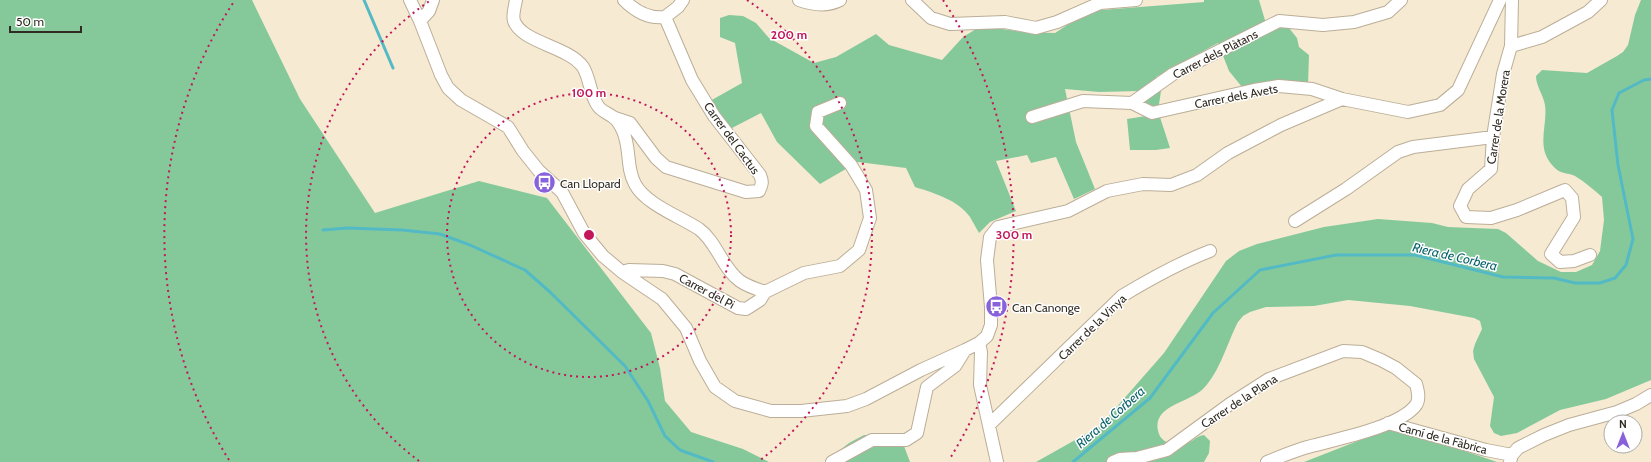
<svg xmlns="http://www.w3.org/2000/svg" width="1651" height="462" viewBox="0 0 1651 462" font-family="Cabin,sans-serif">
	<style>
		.forest { fill: #85c99b }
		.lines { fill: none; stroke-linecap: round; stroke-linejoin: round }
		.stream { stroke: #53bac5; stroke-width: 3 }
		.minor-casing { stroke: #bbae98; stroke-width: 14 }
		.minor { stroke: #fff; stroke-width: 12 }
		.ring { fill: none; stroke: #c2185b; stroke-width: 2; stroke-dasharray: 2 4 }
		.labels { text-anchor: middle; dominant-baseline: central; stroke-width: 3; stroke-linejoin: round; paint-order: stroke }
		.street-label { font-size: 12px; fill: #302b22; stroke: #fff }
		.poi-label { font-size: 12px; fill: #302b22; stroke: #fff; text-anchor: start }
		.water-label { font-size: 13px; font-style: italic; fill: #09636b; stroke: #fff }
		.centre { fill: #c2185b; stroke: #fff; stroke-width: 2 }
		.ring-label { font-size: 12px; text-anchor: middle; font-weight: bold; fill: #c2185b; stroke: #fff; stroke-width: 3; stroke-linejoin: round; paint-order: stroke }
	</style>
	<rect width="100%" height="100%" fill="#f7ead2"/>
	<path class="forest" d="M0 0H252L300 99 375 213 479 181 547 198 651 333 660 368 665 401 691 432 743 449 769 462H0Z
		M1204 0H1259L1267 27 1289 28 1297 38 1299 47 1309 55 1308 85 1242 87 1229 71 1218 43 1156 77 1161 91 1158 111 1170 148 1156 150H1130L1127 119 1146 116 1139 91 1099 92 1065 89 1076 142 1095 189 1074 199 1056 157 1031 163 1027 155 996 161 1016 211 990 222 979 233C976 228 973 222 970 217 958 200 934 193 915 187L906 168 858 162 820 184 777 142 761 113 730 129 710 101 742 83 735 43 720 37V18L729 15 743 16 756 23 769 38 814 63 836 57 876 34 889 45 942 60 963 37 981 26 1023 32 1055 33 1089 11 1204 2Z
		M1641 0H1651V380L1606 399 1560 410 1517 433 1501 436 1494 433 1490 426 1494 397 1474 359 1473 351 1475 344 1482 329 1480 321 1474 318 1410 306 1348 300 1314 306 1266 307 1250 312 1243 316 1238 322C1227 343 1220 372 1203 389 1189 403 1149 406 1159 434 1163 445 1179 446 1188 443 1194 440 1197 436 1204 435L1210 441 1209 453 1204 462H1036L1100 426 1164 353 1226 261 1239 251 1257 244 1324 227 1378 219 1432 223 1448 227 1498 229 1506 233 1538 261 1561 272H1576L1592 265 1600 251 1604 220 1602 197C1594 190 1585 182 1575 176 1569 173 1561 174 1556 169 1534 149 1548 128 1545 105 1543 94 1536 86 1536 76L1542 70 1587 73 1617 56 1623 52 1628 45 1635 15Z
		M1391 428 1423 436 1437 443 1453 447 1497 462H1304Z
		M864 435H882L904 446 910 462H825L849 443Z"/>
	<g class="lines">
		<path class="stream" d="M364 0 393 68
			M323 230 347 228 402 230 440 234 470 245 525 270 550 292 625 366 648 401 665 436 680 450 713 462
			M1073 462 1150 398 1213 313 1260 270 1336 255H1415L1503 277 1554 278 1575 283H1600L1615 278 1626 265 1633 239 1618 165 1612 110 1619 93 1644 80 1651 79"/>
		<defs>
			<path id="minor" d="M410 0 420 21 441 75 448 88 461 100 508 127 523 151 539 171 562 192 584 233 603 256 622 272 662 299 686 328 700 361 715 387 735 401 771 411H801L847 406 866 399 921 370 965 350 979 343 987 336 991 325V307L987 260 990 237 998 227 1068 211 1107 191 1143 184 1171 185 1197 175 1228 153 1281 125 1342 99 1408 112 1440 105 1458 90 1500 0
				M516 0C515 6 512 15 514 21 522 43 568 46 583 67 590 78 590 95 598 106 601 111 608 113 613 117 618 120 624 131 625 137 630 153 627 170 635 184 645 204 681 217 699 229 717 242 722 268 740 281 747 286 756 289 765 292
				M799 0C813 5 827 7 840 0
				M912 0 931 18 950 24 1005 22 1036 28 1057 22 1100 3 1136 0
				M1512 0 1511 46 1503 74 1493 137 1491 169 1468 189 1460 206 1466 217 1491 218 1517 210 1565 190 1572 198 1574 217 1551 254 1560 262 1574 261 1590 255
				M665 17 678 7 683 0
				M420 21 429 11 433 0
				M1511 46 1542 37 1588 12 1601 0
				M1132 103 1152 113 1254 90 1279 86 1312 89 1342 99
				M1032 117 1083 101 1132 103 1173 74 1279 21 1323 25 1354 22 1388 12 1401 0
				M615 118 630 123 656 158 666 167 746 192 759 191C762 185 763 182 760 175L714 116 692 80 665 17C649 19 636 12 624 0
				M1295 221 1346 189 1398 152 1413 147 1493 137
				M622 272 629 270 663 271 675 274 738 308 746 309 760 300 765 292 804 273 840 266 859 250 870 218 866 190 851 165 816 126 818 112 840 103
				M979 343 981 352 980 385 997 462
				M1388 423 1486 450 1512 455
				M989 425 1122 296C1150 279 1179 263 1210 251
				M832 462 872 440H906L917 433 927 387 955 366 965 350
				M1113 462 1120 459 1137 458 1167 450 1230 404 1269 379 1343 351 1362 352 1381 360 1396 368 1416 384C1418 391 1420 399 1416 405 1399 428 1332 440 1304 448 1292 452 1279 457 1267 462
				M1510 462 1512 455 1518 448 1544 435 1569 425 1617 412 1636 404 1651 395"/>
		</defs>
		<use href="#minor" class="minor-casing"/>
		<use href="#minor" class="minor"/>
	</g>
	<g class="ring">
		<circle cx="589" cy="235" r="142"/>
		<path d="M419 461A283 283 0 0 1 431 0M747 0A283 283 0 0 1 759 461"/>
		<path d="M229 460A425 425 0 0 1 235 0M943 0A425 425 0 0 1 949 460"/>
	</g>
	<defs>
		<symbol id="bus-disc" viewBox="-11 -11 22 22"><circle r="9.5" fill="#8961db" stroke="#fff"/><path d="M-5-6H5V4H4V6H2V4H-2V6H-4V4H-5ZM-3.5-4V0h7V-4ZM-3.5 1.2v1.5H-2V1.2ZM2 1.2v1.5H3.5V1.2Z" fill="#fff"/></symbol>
	</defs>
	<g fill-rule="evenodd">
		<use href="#bus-disc" x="532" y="170" width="25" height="25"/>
		<use href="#bus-disc" x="984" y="294" width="25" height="25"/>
	</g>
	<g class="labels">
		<g class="street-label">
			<text transform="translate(1215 54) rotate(-27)">Carrer dels Plàtans</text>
			<text transform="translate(1236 96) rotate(-11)">Carrer dels Avets</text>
			<text transform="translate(1498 117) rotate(-81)">Carrer de la Morera</text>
			<text transform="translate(732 138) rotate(54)">Carrer del Cactus</text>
			<text transform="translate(707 291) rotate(28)">Carrer del Pi</text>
			<text transform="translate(1092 327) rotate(-44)">Carrer de la Vinya</text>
			<text transform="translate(1239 401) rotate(-33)">Carrer de la Plana</text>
			<text transform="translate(1443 438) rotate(15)">Camí de la Fàbrica</text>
		</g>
		<g class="poi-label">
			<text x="560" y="183">Can Llopard</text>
			<text x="1012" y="307">Can Canonge</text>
		</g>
		<g class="water-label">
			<text transform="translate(1455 256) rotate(13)">Riera de Corbera</text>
			<text transform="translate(1110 417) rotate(-41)">Riera de Corbera</text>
		</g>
	</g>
	<circle cx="589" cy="235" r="6" class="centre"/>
	<g class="ring-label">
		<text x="789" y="39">200 m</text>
		<text x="589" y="97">100 m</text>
		<text x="1014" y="239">300 m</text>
	</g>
	<g transform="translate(1623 434)"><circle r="19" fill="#ffffff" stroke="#acaaa7"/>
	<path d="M0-3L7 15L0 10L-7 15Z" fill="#8961db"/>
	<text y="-6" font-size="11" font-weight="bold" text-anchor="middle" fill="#302b22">N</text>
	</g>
	<path d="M10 26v6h71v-6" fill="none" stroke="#302b22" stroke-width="2"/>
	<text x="16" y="26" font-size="12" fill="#302b22" stroke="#ffffff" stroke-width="3" paint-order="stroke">50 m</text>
</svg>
